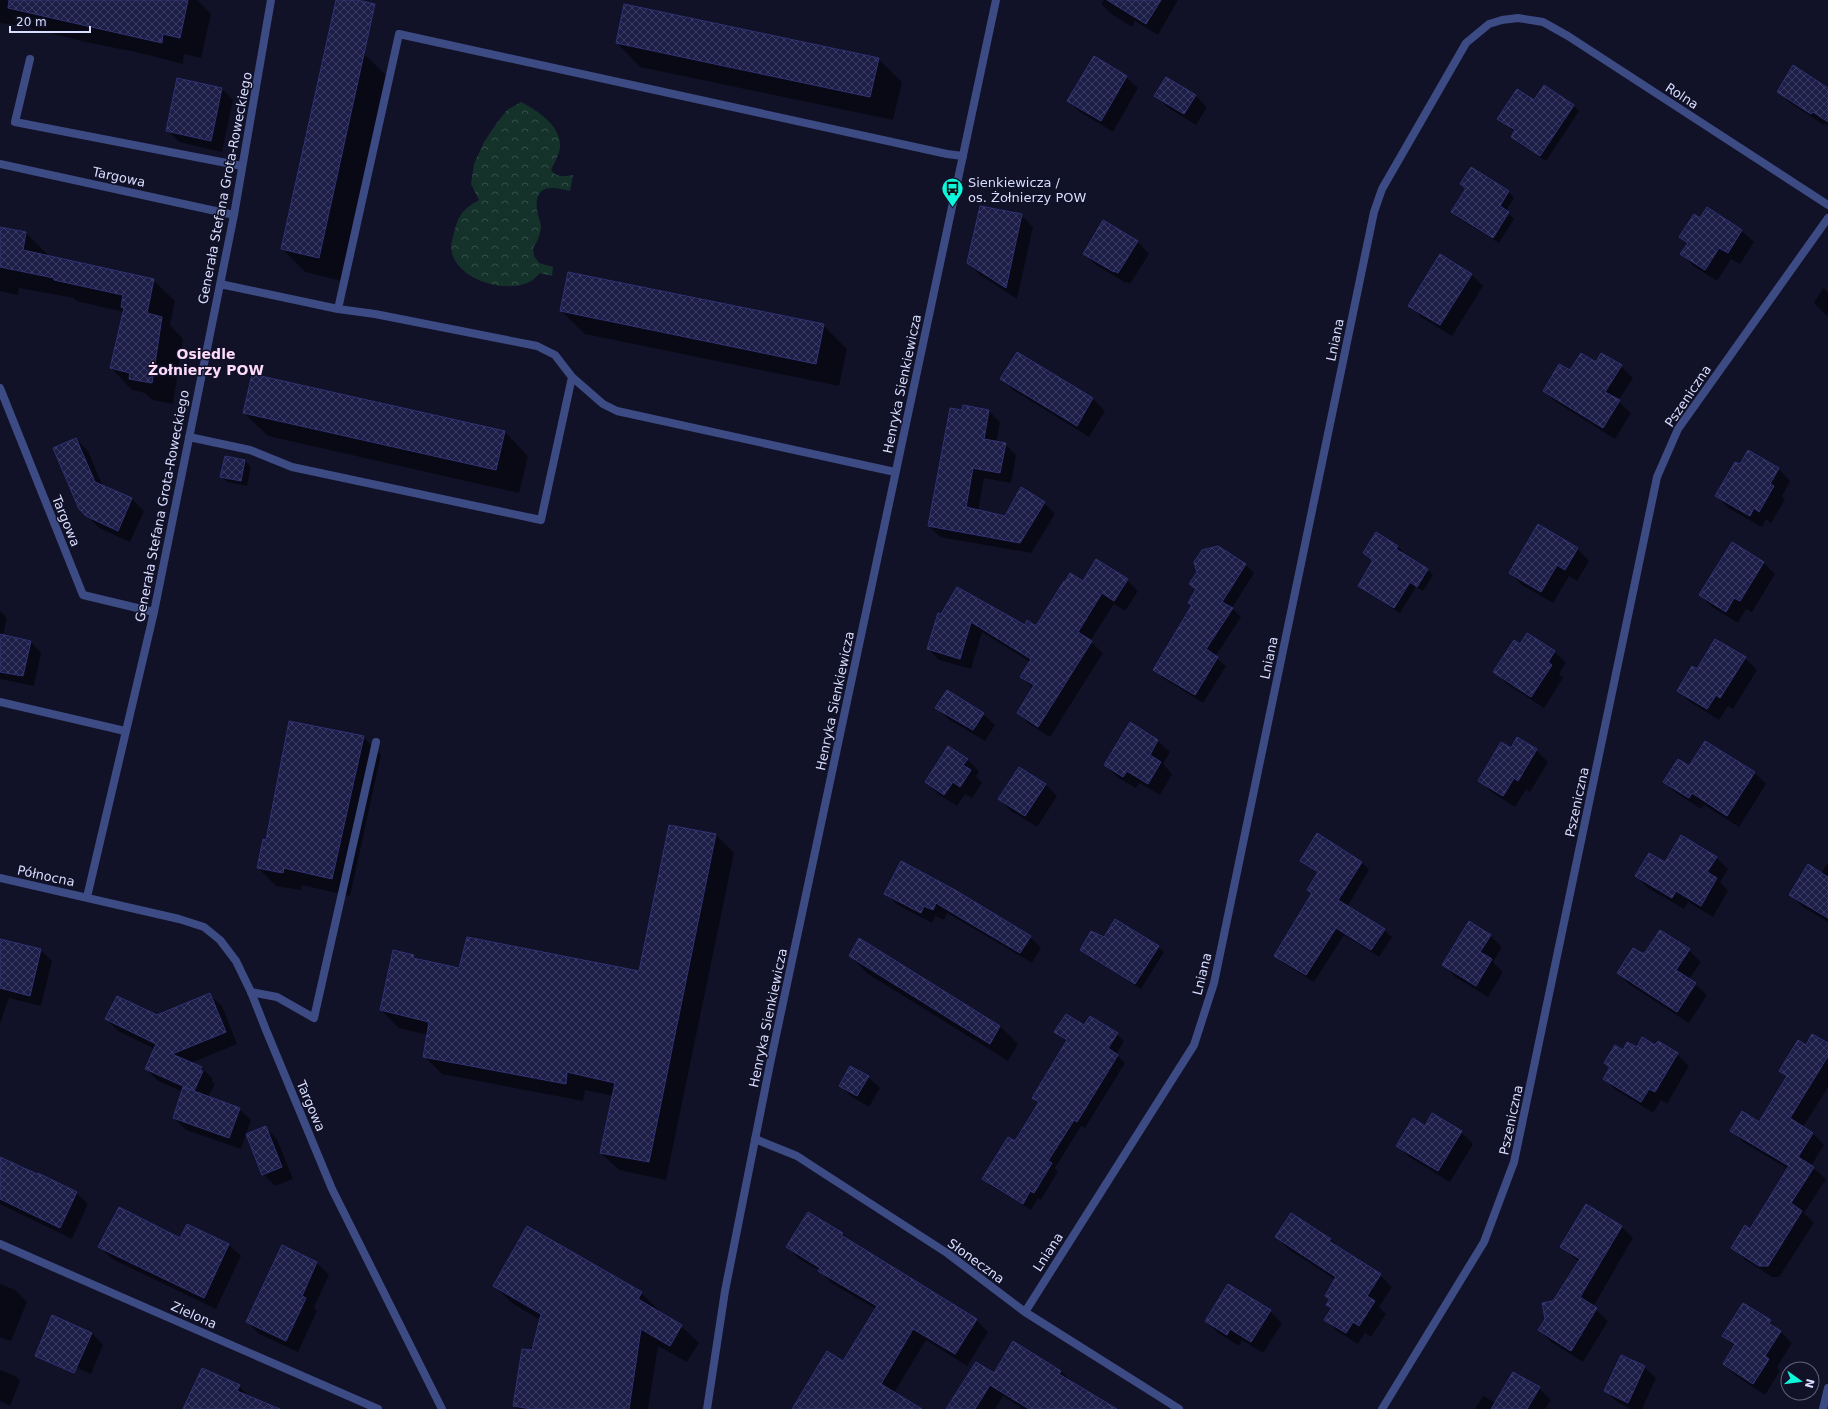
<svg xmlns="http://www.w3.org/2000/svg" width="1828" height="1409" viewBox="0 0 1828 1409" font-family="'DejaVu Sans',sans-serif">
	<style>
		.park { fill: url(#park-crowns) }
		.shadow { fill: #0007 }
		.building { fill: url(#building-cross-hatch); stroke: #303273 }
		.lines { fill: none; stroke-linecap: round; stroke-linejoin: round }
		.service { stroke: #3d4b85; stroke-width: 8 }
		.minor { stroke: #3d4b85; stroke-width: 8 }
		.tertiary { stroke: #3d4b85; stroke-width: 8 }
		.labels { text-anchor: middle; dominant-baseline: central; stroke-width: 3; stroke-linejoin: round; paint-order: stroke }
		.street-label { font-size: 13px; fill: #d9ddfe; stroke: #111228 }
		.poi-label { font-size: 13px; fill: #d9ddfe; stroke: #111228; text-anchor: start }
		.neighbourhood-label { font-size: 14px; font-weight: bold; fill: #fedbf9; stroke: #111228 }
	</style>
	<defs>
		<pattern id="park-crowns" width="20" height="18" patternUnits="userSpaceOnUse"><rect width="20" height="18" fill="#14322a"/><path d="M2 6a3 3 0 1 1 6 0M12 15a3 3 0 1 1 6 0" fill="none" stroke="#364f4a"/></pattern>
		<pattern id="building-cross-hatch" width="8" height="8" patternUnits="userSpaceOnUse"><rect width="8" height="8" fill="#1d1e48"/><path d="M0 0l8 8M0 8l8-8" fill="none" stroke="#3d3e63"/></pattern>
	</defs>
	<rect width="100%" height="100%" fill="#111228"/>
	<path class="park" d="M521 102C537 110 561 126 560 146 560 154 554 163 551 170 557 178 564 176 573 175L570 191C552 186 534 184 537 210 538 217 541 222 541 228 540 236 537 242 533 248L534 256 539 263 553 267 552 276 540 273C538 275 535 278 533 280 508 296 453 280 451 247 451 243 453 237 454 233 459 214 463 209 479 200L471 184 474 164 484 142 496 124 507 110Z"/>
	<path class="shadow" d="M0 0H197L211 14 201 58 184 54 183 64 136 52 90 43 33 29 31 27 0 23Z
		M1104 0H1178L1158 35 1135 21 1132 27 1113 15 1101 4Z
		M617 43 878 59 902 82 893 120 640 67Z
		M327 47 364 54 388 77 342 281 305 272 282 249Z
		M1126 77 1138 88 1113 132 1080 112 1068 101Z
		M222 89 233 100 222 152 179 142 167 130Z
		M1828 89V125L1825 123 1824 125 1790 103 1778 92Z
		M1156 95H1195L1207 107 1196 125 1167 107Z
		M1535 102 1573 105 1579 111 1546 161 1518 143 1512 137 1515 132 1499 119Z
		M1472 168 1509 192 1514 198 1506 211 1514 219 1499 243 1458 218 1452 212 1467 190 1461 184Z
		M1707 208 1742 231 1754 242 1740 264 1731 259 1717 281 1693 266 1682 254 1688 244 1680 237 1700 220Z
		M1021 215 1033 227 1017 299 980 275 968 263Z
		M1104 221 1138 242 1149 254 1130 284 1126 282V283L1096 265 1084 254Z
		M0 228 26 233 47 254V256L153 280 175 301 170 325 183 339 173 404 152 400 145 393 132 390 111 368 124 312 76 301 74 298 19 288 18 295 0 291Z
		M1471 274 1483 286 1452 336 1421 317 1410 305Z
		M1823 288 1828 292V317L1814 303Z
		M561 311 823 325 847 349 839 386 585 334Z
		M1017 353 1093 399 1105 411 1089 437 1013 390 1002 379Z
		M1621 366 1633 378 1618 401 1631 413 1615 439 1556 402 1544 391 1570 371Z
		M253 375 505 432 528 456 519 493 268 436 244 413Z
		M964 406 989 411 1000 422 996 443 1005 444 1016 455 1011 483 984 478 978 511 1005 517 1044 503 1055 514 1031 553 940 537 929 526Z
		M76 439 88 451 103 487 132 499 144 511 130 542 99 528 80 508Z
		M1748 452 1779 469 1790 481 1782 496 1785 499 1771 523 1766 519 1762 527 1728 508 1717 496 1740 466Z
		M226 457 245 461 251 467 247 486 227 482 221 476Z
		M1539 525 1578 549 1589 561 1577 581 1569 576 1553 603 1522 585 1510 573Z
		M1397 546 1403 552 1402 554 1427 569 1433 575 1423 591 1416 587 1400 613 1365 591 1359 585 1374 561 1364 553Z
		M1763 562 1775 574 1752 612 1746 609 1738 623 1712 607 1700 595Z
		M1245 564 1254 573 1232 608 1241 617 1215 657 1226 666 1203 703 1163 678 1154 669 1193 606 1189 602 1197 590 1191 584Z
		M1127 580 1138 591 1125 611 1114 604 1090 641 1103 653 1050 737 1029 724 1018 713 1033 688 1021 677 1030 662 982 632 971 669 939 660 928 649 938 615 1036 627 1083 583Z
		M0 611 7 618 3 636 31 642 41 653 34 686 0 679Z
		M1521 645 1554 651 1566 663 1559 674 1563 678 1544 708 1507 684 1495 672Z
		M1745 658 1757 670 1733 709 1728 706 1719 720 1690 702 1678 691 1697 671Z
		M936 707 983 714 995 725 985 741 948 719Z
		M1130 724 1158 741 1170 752 1163 764 1172 774 1160 795 1139 783 1136 788 1117 777 1105 765Z
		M363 737 381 755 350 896 302 885 301 890 276 886 258 868 267 841Z
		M1511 749 1536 750 1548 762 1530 792 1526 789 1515 807 1491 792 1480 780Z
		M967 759 979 771 976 776 982 783 972 798 965 794 957 806 938 794 927 782Z
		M1754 772 1766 784 1739 827 1704 805 1701 809 1676 793 1664 782Z
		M1045 784 1057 796 1037 827 1011 811 999 799Z
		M716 835 734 853 666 1180 619 1170 601 1153 613 1096 585 1090 583 1101 442 1074 424 1056 428 1035 399 1028 381 1010 413 955 418 960 460 969 639 972Z
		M1716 857 1728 869 1720 882 1728 891 1713 917 1688 902 1684 909 1648 888 1636 876 1665 864Z
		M1301 860 1362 862 1369 870 1347 907 1384 930 1392 937 1379 957 1344 935 1314 982 1283 963 1275 956 1313 894 1308 890 1318 874Z
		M1828 862V922L1803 907 1791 895 1821 874Z
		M955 891 1030 937 1041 948 1032 963 947 913 944 920 935 916 932 923 896 904 886 893Z
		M1490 935 1502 947 1493 962 1503 972 1488 997 1455 977 1444 965Z
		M1105 938 1158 946 1164 952 1141 989 1087 955 1081 949Z
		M0 940 41 950 52 961 41 1006 9 998 0 1024Z
		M860 940 1000 1026 1018 1044 1008 1061 868 974 850 956Z
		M1689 950 1701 962 1689 979 1707 995 1689 1023 1630 985 1618 973 1644 956Z
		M210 995 222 1006 237 1044 191 1063 202 1068 213 1079 212 1081 215 1084 208 1097 239 1109 251 1120 241 1149 186 1130 174 1118 183 1092 158 1081 146 1069 155 1049 118 1031 106 1019 157 1017Z
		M1084 1026 1117 1034 1124 1041 1116 1054 1125 1063 1085 1128 1081 1126 1055 1168 1058 1171 1041 1200 1038 1198 1031 1210 991 1186 984 1179 1015 1142 1039 1104 1033 1098 1067 1042 1055 1032Z
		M1658 1043 1677 1054 1689 1066 1667 1104 1661 1100 1653 1113 1616 1090 1604 1079 1611 1068 1606 1063 1623 1051 1656 1046Z
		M1828 1045V1087L1803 1127 1813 1133 1824 1145 1811 1166 1826 1179 1804 1213 1814 1223 1779 1277H1772L1744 1259 1732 1247 1750 1230 1788 1169 1743 1142 1732 1130 1760 1123 1787 1078 1780 1071 1806 1046Z
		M868 1077 880 1088 869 1107 852 1097 840 1086Z
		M1433 1114 1461 1132 1473 1144 1450 1182 1409 1157 1398 1146 1425 1127Z
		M265 1127 277 1139 293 1179 275 1186 263 1174Z
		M0 1158 77 1193 88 1204 72 1239 0 1204Z
		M808 1213 842 1234 850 1241 976 1320 988 1332 967 1366 926 1340 894 1393 920 1409H793L828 1352 844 1362 876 1309 831 1283 820 1271 799 1259 787 1247Z
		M1621 1226 1633 1238 1593 1307 1608 1321 1583 1362 1551 1342 1539 1330 1546 1319 1553 1302 1579 1262 1562 1247Z
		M1276 1237 1330 1239 1340 1249 1380 1275 1392 1287 1379 1307 1386 1314 1371 1337 1365 1333 1358 1344 1337 1331 1326 1320 1332 1309 1327 1305 1330 1300 1326 1296 1336 1280 1288 1249Z
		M181 1239 229 1245 241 1256 216 1309 112 1259 100 1247Z
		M283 1247 317 1263 329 1275 314 1307 317 1311 298 1352 259 1334 247 1322Z
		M0 1284 15 1290 27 1302 11 1341 0 1337Z
		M494 1286 641 1293 659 1310 658 1312 681 1326 699 1343 687 1362 658 1346 648 1409H517L514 1406 533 1352 540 1320 512 1303Z
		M1270 1311 1282 1323 1263 1353 1242 1340 1239 1346 1218 1333 1206 1321Z
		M1770 1321 1792 1343 1777 1367 1780 1371 1765 1395 1736 1376 1724 1364 1735 1347 1724 1336Z
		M92 1333 103 1345 91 1374 53 1357Z
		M1644 1367 1656 1378 1642 1409H1631L1617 1402 1606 1391Z
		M0 1370 15 1376 20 1381 10 1406 0 1401Z
		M1061 1371 1072 1382 1115 1409H1023L1003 1396 995 1409H960L994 1375Z
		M239 1386 250 1397 278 1409H186Z
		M1539 1388 1551 1400 1545 1409H1475L1483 1396 1496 1403Z"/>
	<path class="building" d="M9 0H188L180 38 163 34 162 43 8 8Z
		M336 0H357L375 4 319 258 281 249Z
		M1107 0H1161L1146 24Z
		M624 4 879 58 870 97 616 43Z
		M1094 56 1127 76 1101 121 1067 101Z
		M1793 65 1828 88V122L1813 112 1811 114 1777 92Z
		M1166 77 1196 95 1184 114 1154 96Z
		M177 78 222 88 211 141 166 131Z
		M1544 85 1574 105 1540 156 1511 137 1515 130 1497 119 1517 89 1534 100Z
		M1471 167 1509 191 1500 206 1509 212 1493 238 1451 212 1466 188 1460 184Z
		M980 206 1022 214 1006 288 967 263Z
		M1707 207 1742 230 1728 253 1719 248 1705 270 1680 254 1688 243 1679 237 1694 214 1700 218Z
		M1103 220 1138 241 1118 273 1114 271V272L1083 254Z
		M0 227 26 232 23 250 154 279 147 313 162 317 152 383 129 379 130 373 110 368 124 308 121 307 123 295 54 280V278L0 267Z
		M1440 254 1472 274 1440 325 1408 306Z
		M568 272 824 324 816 364 560 311Z
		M1017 352 1093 398 1077 426 1000 379Z
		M1581 353 1596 362 1601 353 1622 365 1605 392 1620 400 1603 428 1543 391 1559 364 1570 370Z
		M252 374 505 431 496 470 243 413Z
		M963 405 989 410 984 439 1006 443 1000 473 973 468 966 507 1005 516 1021 487 1045 502 1020 543 928 526 950 408 962 410Z
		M76 438 95 482 132 498 118 531 86 516 79 509 53 448Z
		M1748 450 1779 468 1770 484 1774 486 1759 512 1754 508 1750 516 1715 496 1735 462 1740 464Z
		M225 456 245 460 241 481 220 477Z
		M1538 524 1578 548 1565 570 1557 565 1541 592 1509 573Z
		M1376 532 1398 546 1396 549 1428 569 1417 587 1410 582 1394 608 1358 586 1373 560 1363 553Z
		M1732 542 1764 562 1740 601 1734 598 1726 612 1699 595Z
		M1218 546 1246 564 1222 602 1233 608 1206 649 1218 657 1195 695 1153 670 1192 605 1188 603 1196 589 1189 584 1197 572 1194 562 1202 550Z
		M1096 559 1128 579 1114 601 1102 593 1078 632 1092 641 1038 727 1017 713 1034 685 1020 677 1031 659 971 622 960 659 927 649 938 613 941 614 957 587 1025 625 1027 620 1036 626 1064 581 1065 582 1070 573 1083 581Z
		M1527 633 1555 651 1548 662 1552 665 1531 697 1493 672 1514 640 1520 644Z
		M0 634 31 641 23 676 0 672Z
		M1715 639 1746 657 1720 698 1716 695 1707 709 1677 691 1692 666 1697 669Z
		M947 690 984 713 973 730 935 708Z
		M289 721 364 736 332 879 284 868 283 873 257 868 263 839 266 840Z
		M1130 722 1158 740 1150 755 1161 762 1148 784 1127 771 1123 777 1104 765Z
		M1517 737 1537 749 1518 781 1514 778 1503 796 1478 781 1501 742 1511 748Z
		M1705 741 1755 772 1727 816 1692 793 1689 798 1663 782 1678 759 1689 766Z
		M948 746 968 759 963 765 971 770 960 787 953 782 944 795 925 782Z
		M1019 767 1046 784 1025 816 998 799Z
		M669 825 716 834 649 1162 600 1153 615 1083 567 1072 566 1084 423 1057 429 1022 380 1010 393 950 414 955 413 958 459 968 467 937 639 971Z
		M1317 833 1362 862 1338 900 1385 929 1371 950 1336 928 1306 975 1274 956 1312 893 1307 890 1318 872 1300 861Z
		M1681 835 1717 857 1707 872 1717 878 1701 906 1676 891 1672 898 1635 876 1649 853 1665 862Z
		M901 861 955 890 1031 936 1020 953 936 903 933 910 924 906 921 913 884 894Z
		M1808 864 1828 877V918L1789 895Z
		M1115 919 1159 946 1135 984 1080 950 1091 931 1104 937Z
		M1469 921 1491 935 1480 952 1492 959 1476 986 1442 965Z
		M1660 930 1690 949 1676 970 1696 983 1677 1012 1617 973 1633 948 1644 954Z
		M859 938 1000 1026 990 1044 849 956Z
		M0 939 41 949 30 996 0 988Z
		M210 993 226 1032 172 1054 202 1067 200 1070 203 1071 194 1091 145 1069 156 1044 105 1019 117 996 157 1015Z
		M1066 1014 1084 1025 1090 1016 1118 1033 1108 1048 1118 1055 1077 1122 1074 1120 1048 1161 1052 1163 1034 1193 1030 1191 1023 1204 982 1179 1008 1137 1015 1141 1039 1102 1032 1098 1067 1040 1054 1032Z
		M1812 1034 1828 1043V1056L1790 1118 1813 1133 1798 1157 1814 1167 1791 1203 1802 1211 1768 1266H1759L1731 1248 1745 1225 1750 1229 1789 1166 1730 1131 1742 1111 1759 1122 1787 1076 1779 1071 1798 1040 1806 1045Z
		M1642 1037 1655 1045 1658 1041 1678 1053 1655 1092 1649 1089 1641 1102 1603 1079 1610 1067 1604 1063 1615 1045 1623 1050 1627 1042 1637 1047Z
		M850 1066 869 1076 857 1096 839 1086Z
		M183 1087 240 1108 229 1138 173 1118Z
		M1432 1113 1462 1131 1438 1171 1396 1146 1413 1118 1425 1126Z
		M266 1126 282 1167 262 1175 246 1134Z
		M0 1157 37 1174 38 1173 77 1192 60 1228 0 1199Z
		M1586 1204 1622 1226 1580 1297 1597 1308 1571 1351 1538 1330 1545 1319 1542 1303 1553 1301 1580 1259 1560 1247Z
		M119 1207 180 1238 187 1224 229 1244 204 1298 98 1247Z
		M808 1212 843 1233 841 1235 977 1319 955 1354 913 1329 881 1384 922 1409H792L827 1351 843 1361 877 1306 818 1271 820 1268 786 1247Z
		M1291 1213 1331 1239 1329 1241 1381 1274 1367 1296 1375 1301 1359 1326 1353 1322 1346 1333 1324 1320 1332 1308 1326 1305 1330 1299 1325 1296 1336 1277 1275 1237Z
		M527 1226 642 1292 638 1299 682 1325 670 1346 641 1329 629 1409H531L513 1406 522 1349 532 1350 541 1314 493 1286Z
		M282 1245 317 1262 302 1296 306 1298 286 1341 246 1322Z
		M1228 1284 1271 1310 1251 1342 1230 1329 1227 1335 1205 1321Z
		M1743 1303 1771 1320 1769 1323 1781 1331 1765 1356 1769 1359 1753 1384 1723 1364 1735 1344 1722 1336Z
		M52 1315 92 1333 74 1373 35 1356Z
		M1013 1341 1061 1371 1059 1374 1117 1409H1029L990 1385 975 1409H946L976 1362 994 1373Z
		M1621 1355 1645 1366 1628 1403 1604 1391Z
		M202 1368 240 1385 237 1391 280 1409H183Z
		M1513 1372 1540 1387 1527 1409H1491Z"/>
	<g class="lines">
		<path class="service" d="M30 59 15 122 242 166
			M0 702 125 731
			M251 992 277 997 314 1018 376 742"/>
		<path class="minor" d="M0 164 234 215
			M338 309 399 34 947 154 963 156
			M572 377 603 404 617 411 895 472
			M0 388 83 595 154 612
			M189 437 250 450 292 467 541 520 572 377 555 355 537 346 375 314 338 309 220 284
			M0 878 179 919 204 927 220 940 236 961 251 992 266 1030 332 1189 442 1409
			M87 897 154 612 234 215 271 0
			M755 1139 797 1156 820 1171 947 1253 1025 1312 1179 1409
			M0 1244 378 1409
			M1025 1312 1194 1045 1214 983 1374 212 1382 189 1466 43 1489 24 1502 20 1518 18 1543 22 1568 36 1828 205
			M1382 1409 1484 1242 1514 1162 1657 477 1678 429 1828 218
			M1823 1409 1828 1388"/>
		<path class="tertiary" d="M707 1409 725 1291 770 1064 996 0"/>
	</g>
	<defs>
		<symbol id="bus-pin" viewBox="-11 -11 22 30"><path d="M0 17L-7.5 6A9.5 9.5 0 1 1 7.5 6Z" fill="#0bf8db" stroke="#111228"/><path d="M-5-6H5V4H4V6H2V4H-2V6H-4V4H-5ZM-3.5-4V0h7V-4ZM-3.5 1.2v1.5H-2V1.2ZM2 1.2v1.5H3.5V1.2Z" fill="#111"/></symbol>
	</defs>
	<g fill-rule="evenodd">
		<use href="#bus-pin" x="940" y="176" width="25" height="34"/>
	</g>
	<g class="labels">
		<g class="street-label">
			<text transform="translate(1682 96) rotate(33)">Rolna</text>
			<text transform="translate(119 177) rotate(12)">Targowa</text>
			<text transform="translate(225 188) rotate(-79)">Generała Stefana Grota-Roweckiego</text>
			<text transform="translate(1335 340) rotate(-78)">Lniana</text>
			<text transform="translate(902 384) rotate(-78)">Henryka Sienkiewicza</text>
			<text transform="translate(1688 396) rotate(-56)">Pszeniczna</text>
			<text transform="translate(162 506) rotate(-79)">Generała Stefana Grota-Roweckiego</text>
			<text transform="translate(66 521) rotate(68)">Targowa</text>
			<text transform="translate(1269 658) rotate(-78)">Lniana</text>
			<text transform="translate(835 701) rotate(-78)">Henryka Sienkiewicza</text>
			<text transform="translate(1577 802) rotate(-78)">Pszeniczna</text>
			<text transform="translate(46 876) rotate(12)">Północna</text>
			<text transform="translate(1202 974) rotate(-76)">Lniana</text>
			<text transform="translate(768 1018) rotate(-78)">Henryka Sienkiewicza</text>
			<text transform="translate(311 1106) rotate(67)">Targowa</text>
			<text transform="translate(1511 1120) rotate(-78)">Pszeniczna</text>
			<text transform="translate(1048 1252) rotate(-57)">Lniana</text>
			<text transform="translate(976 1261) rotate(36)">Słoneczna</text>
			<text transform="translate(194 1315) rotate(24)">Zielona</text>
		</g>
		<g class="poi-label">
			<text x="968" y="182">Sienkiewicza /<tspan x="968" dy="15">os. Żołnierzy POW</tspan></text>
		</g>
		<g class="neighbourhood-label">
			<text x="206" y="354">Osiedle<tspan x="206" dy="16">Żołnierzy POW</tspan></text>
		</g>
	</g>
	<g transform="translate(1800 1381) rotate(104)"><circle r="19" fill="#111228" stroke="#61637e"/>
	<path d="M0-3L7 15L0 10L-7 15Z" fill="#0bf8db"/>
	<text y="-6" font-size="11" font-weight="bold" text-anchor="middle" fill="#d9ddfe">N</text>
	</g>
	<path d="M10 26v6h80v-6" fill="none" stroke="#d9ddfe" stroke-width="2"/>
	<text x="16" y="26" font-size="12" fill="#d9ddfe" stroke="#111228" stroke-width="3" paint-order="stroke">20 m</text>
</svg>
